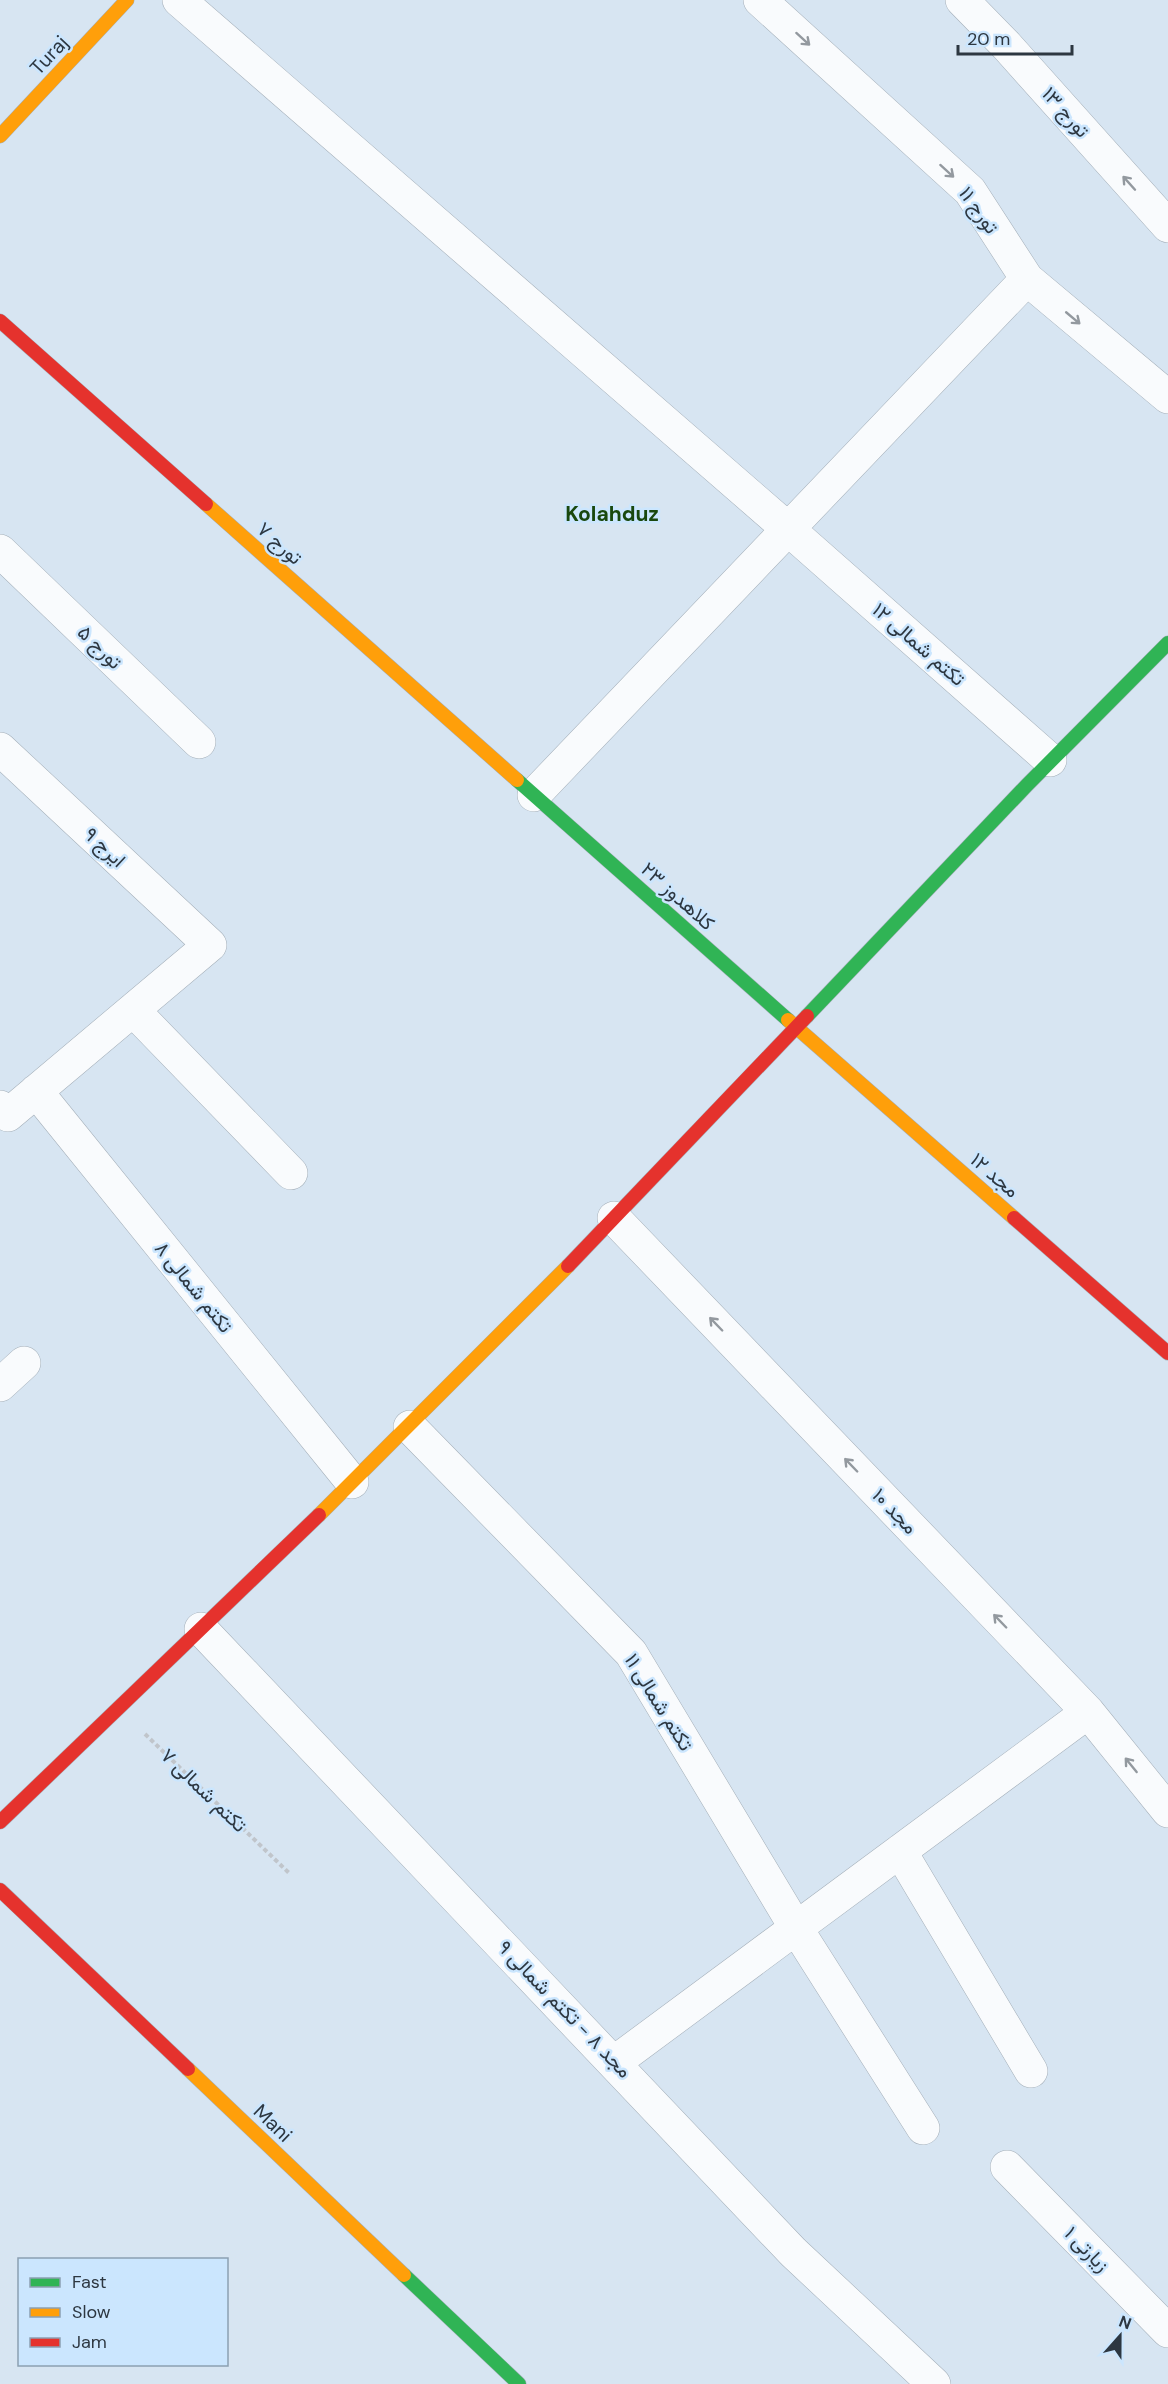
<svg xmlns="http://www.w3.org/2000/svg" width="1168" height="2384" viewBox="0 0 1168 2384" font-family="'DM Sans',Vazirmatn,sans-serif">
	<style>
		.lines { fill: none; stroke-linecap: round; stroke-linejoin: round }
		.street-casing { stroke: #a4afb9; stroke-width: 34 }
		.fast-casing { stroke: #a4afb9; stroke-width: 15 }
		.slow-casing { stroke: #a4afb9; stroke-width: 15 }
		.jam-casing { stroke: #a4afb9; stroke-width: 15 }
		.path { stroke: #c0c5cb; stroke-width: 4; stroke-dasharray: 4.5 3; stroke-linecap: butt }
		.street { stroke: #f9fbfd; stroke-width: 33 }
		.fast { stroke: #30b455; stroke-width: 14 }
		.slow { stroke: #ff9f0a; stroke-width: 14 }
		.jam { stroke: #e5322d; stroke-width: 14 }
		.oneway { stroke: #93999f }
		.labels { text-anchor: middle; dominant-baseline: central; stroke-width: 5; stroke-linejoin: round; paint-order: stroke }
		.street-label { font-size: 20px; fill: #2d3741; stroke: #cbe6fe }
		.neighbourhood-label { font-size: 21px; font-weight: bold; fill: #19480e; stroke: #cbe6fe }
	</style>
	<rect width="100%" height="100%" fill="#d7e5f2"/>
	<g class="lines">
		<defs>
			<path id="street" d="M179 0 788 529 1050 760
				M760 0 970 191 1027 279 1168 397
				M962 0 1006 45 1168 226
				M0 551 199 742
				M0 749 210 945 8 1115 0 1107
				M534 795 1027 279
				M133 1010 291 1173
				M36 1091 352 1482
				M614 1218 1088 1712 1168 1811
				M0 1385 24 1363
				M410 1427 631 1653 796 1928 923 2128
				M201 1629 793 2252 934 2384
				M900 1851 1031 2071
				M615 2062 1088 1712
				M1007 2167 1168 2331"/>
			<path id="fast" d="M517 780 788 1020
				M807 1016 1027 785 1168 643
				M404 2275 519 2384"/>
			<path id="slow" d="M0 136 127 0
				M206 504 517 780
				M788 1020 1014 1218
				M319 1515 568 1266
				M188 2069 404 2275"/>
			<path id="jam" d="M0 321 206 504
				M1014 1218 1168 1353
				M568 1266 807 1016
				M0 1822 319 1515
				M0 1890 188 2069"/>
		</defs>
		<use href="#street" class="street-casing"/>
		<use href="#fast" class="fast-casing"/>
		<use href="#slow" class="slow-casing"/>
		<use href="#jam" class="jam-casing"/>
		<path class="path" d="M145 1734 289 1873"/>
		<use href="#street" class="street"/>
		<use href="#fast" class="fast"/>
		<use href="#slow" class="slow"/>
		<use href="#jam" class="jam"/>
	</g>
	<defs><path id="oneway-shaft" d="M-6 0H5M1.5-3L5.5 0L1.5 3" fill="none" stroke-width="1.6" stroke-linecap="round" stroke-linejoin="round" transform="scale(1.5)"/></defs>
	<g class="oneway">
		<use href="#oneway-shaft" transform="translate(803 39) rotate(42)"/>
		<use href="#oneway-shaft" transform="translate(947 171) rotate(42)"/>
		<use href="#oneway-shaft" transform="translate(1129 183) rotate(-132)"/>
		<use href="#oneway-shaft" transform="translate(1073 318) rotate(40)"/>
		<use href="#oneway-shaft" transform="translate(716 1324) rotate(-134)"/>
		<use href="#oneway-shaft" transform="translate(851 1465) rotate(-134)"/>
		<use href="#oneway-shaft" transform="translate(1000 1621) rotate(-134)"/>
		<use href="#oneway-shaft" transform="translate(1131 1765) rotate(-129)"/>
	</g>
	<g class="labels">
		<g class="street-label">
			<text transform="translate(49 55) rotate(-47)">Turaj</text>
			<text transform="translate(1066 112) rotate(48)">تورج ۱۳</text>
			<text transform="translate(979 210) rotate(54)">تورج ۱۱</text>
			<text transform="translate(280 543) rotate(42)">تورج ۷</text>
			<text transform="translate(919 644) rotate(41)">تکتم شمالی ۱۲</text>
			<text transform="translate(100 647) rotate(44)">تورج ۵</text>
			<text transform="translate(105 847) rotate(43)">ایرج ۹</text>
			<text transform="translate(678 896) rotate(42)">کلاهدوز ۲۳</text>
			<text transform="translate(995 1175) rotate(41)">مجد ۱۲</text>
			<text transform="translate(194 1287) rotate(51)">تکتم شمالی ۸</text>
			<text transform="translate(895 1511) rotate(46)">مجد ۱۰</text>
			<text transform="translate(659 1702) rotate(58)">تکتم شمالی ۱۱</text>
			<text transform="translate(204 1790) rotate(44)">تکتم شمالی ۷</text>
			<text transform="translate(565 2009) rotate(46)">مجد ۸ - تکتم شمالی ۹</text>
			<text transform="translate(273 2123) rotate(44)">Mani</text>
			<text transform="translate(1087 2249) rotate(46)">زیارتی ۱</text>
		</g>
		<g class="neighbourhood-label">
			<text x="612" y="514">Kolahduz</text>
		</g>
	</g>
	<rect x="18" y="2258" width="210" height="108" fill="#cbe6fe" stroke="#8ca0b2" stroke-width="1.5"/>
	<rect x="30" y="2278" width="30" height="9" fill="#30b455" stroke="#8ca0b2" stroke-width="1.5"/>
	<text x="72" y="2288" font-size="18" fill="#2d3741">Fast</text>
	<rect x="30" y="2308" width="30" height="9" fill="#ff9f0a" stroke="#8ca0b2" stroke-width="1.5"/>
	<text x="72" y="2318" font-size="18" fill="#2d3741">Slow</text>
	<rect x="30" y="2338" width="30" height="9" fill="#e5322d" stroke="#8ca0b2" stroke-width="1.5"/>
	<text x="72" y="2348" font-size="18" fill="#2d3741">Jam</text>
	<g transform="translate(1120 2336) rotate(21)" stroke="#cbe6fe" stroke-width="4.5" paint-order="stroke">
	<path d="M0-4.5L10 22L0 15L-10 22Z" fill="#2d3741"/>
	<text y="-9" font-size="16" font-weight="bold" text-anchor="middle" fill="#2d3741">N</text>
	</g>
	<path d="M958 45v9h114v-9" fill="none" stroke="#2d3741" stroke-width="3"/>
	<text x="967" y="45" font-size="18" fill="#2d3741" stroke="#cbe6fe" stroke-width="4.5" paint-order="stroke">20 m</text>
</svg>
